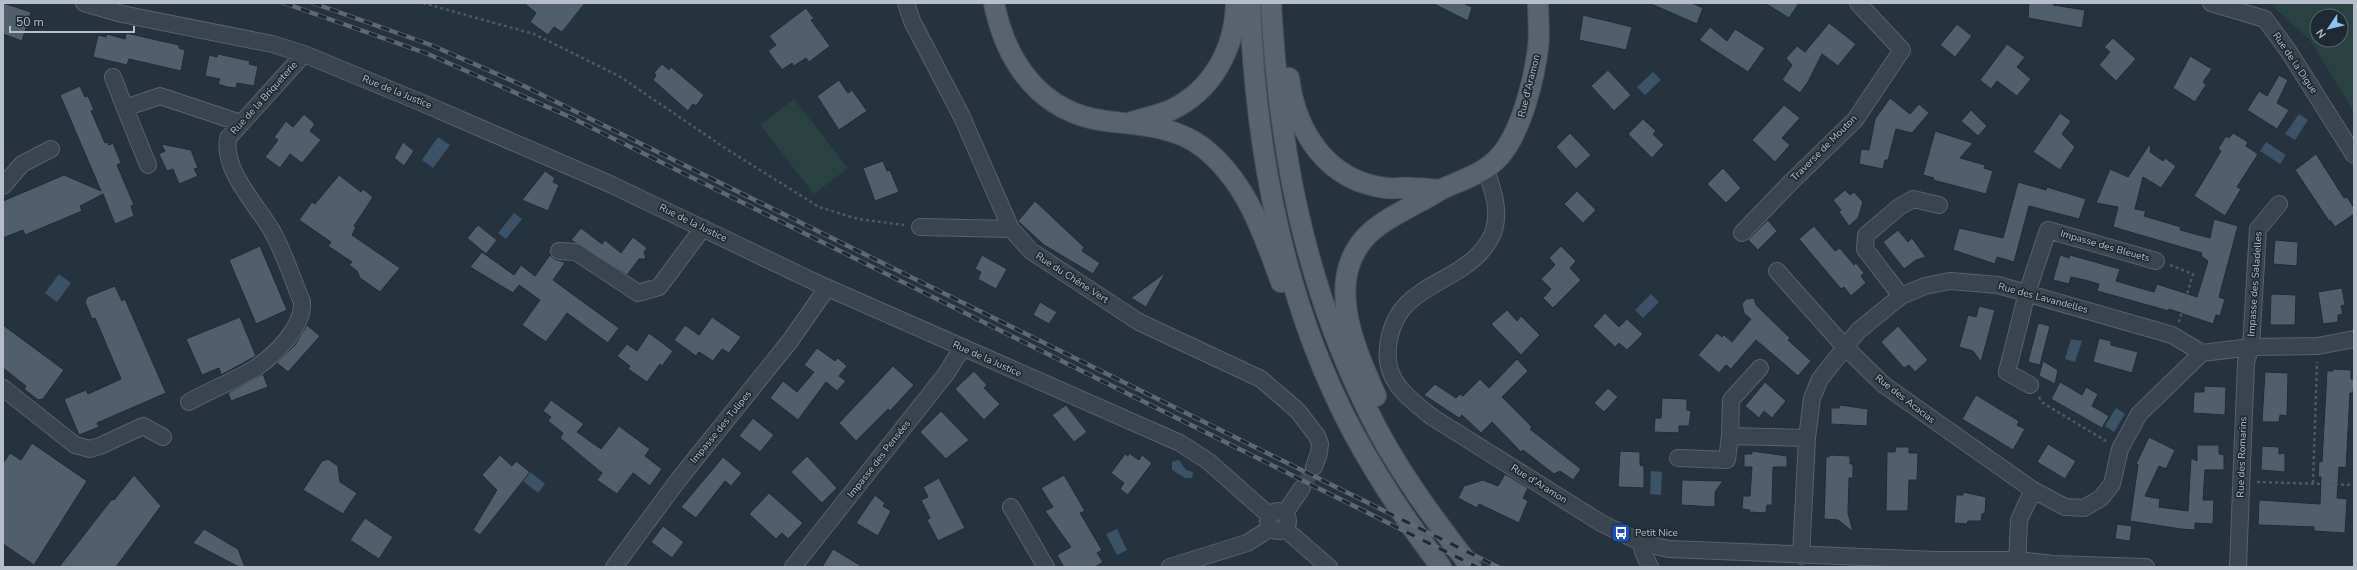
<svg xmlns="http://www.w3.org/2000/svg" width="2357" height="570" viewBox="0 0 2357 570" font-family="'Nunito Sans',sans-serif">
	<style>
		.green { fill: #294140; fill-rule: evenodd }
		.water { fill: #3c5266 }
		.building { fill: #515e6c; stroke: #202b35 }
		.lines { fill: none; stroke-linecap: round; stroke-linejoin: round }
		.minor-tunnel { stroke: #3c4853; stroke-width: 16; stroke-dasharray: 16 8; stroke-linecap: butt }
		.minor-casing { stroke: #57626c; stroke-width: 18 }
		.major-casing { stroke: #46505a; stroke-width: 22 }
		.path { stroke: #485d5d; stroke-width: 2.5; stroke-dasharray: 3 3; stroke-linecap: butt }
		.minor { stroke: #3a444e; stroke-width: 16 }
		.major { stroke: #58636e; stroke-width: 20 }
		.rail-casing { stroke: #5c6975; stroke-width: 4.5 }
		.rail { stroke: #1e2933; stroke-width: 3; stroke-dasharray: 9; stroke-linecap: butt }
		.labels { text-anchor: middle; dominant-baseline: central; stroke-width: 3.5; stroke-linejoin: round; paint-order: stroke }
		.street-label { font-size: 10px; fill: #b6bfc9; stroke: #1e2933 }
		.poi-label { font-size: 10px; fill: #b6bfc9; stroke: #1e2933; text-anchor: start }
	</style>
	<rect width="100%" height="100%" fill="#26333e"/>
	<path class="green" d="M2269 3H2354V112L2310 40ZM2317 16H2341V40H2317Z
		M794 99 848 168 814 194 760 125Z"/>
	<path class="water" d="M1653 72 1661 80 1645 95 1637 87Z
		M2299 114 2308 120 2295 140 2285 134Z
		M438 137 450 145 433 168 422 160Z
		M2266 142 2286 155 2280 164 2260 151Z
		M514 213 522 219 506 239 498 233Z
		M59 274 71 283 57 302 45 293Z
		M1651 294 1659 302 1643 318 1635 310Z
		M2071 339 2082 341 2075 362 2065 359Z
		M2116 408 2125 414 2114 432 2105 426Z
		M1179 460 1186 470 1193 472 1192 478H1185L1172 470V462Z
		M1651 471 1662 472 1661 495 1650 494Z
		M530 472 545 484 538 493 523 481Z
		M1117 529 1127 550 1117 555 1106 534Z"/>
	<path class="building" d="M3 3 31 12 22 41 3 34Z
		M524 3H585L562 32 554 27 548 35 530 22 536 13Z
		M1432 3H1463L1472 7 1468 21Z
		M1649 3H1692L1703 8 1697 24Z
		M1765 3H1799L1789 18Z
		M2029 3H2054L2053 5 2085 10 2082 28 2028 18Z
		M806 8 814 19 811 20 830 46 809 62 806 58 794 66 792 63 782 70 768 51 776 45 769 36Z
		M1583 15 1632 27 1626 50 1579 40Z
		M1829 23 1856 44 1838 66 1822 54 1808 82 1800 93 1782 80 1792 65 1786 58 1797 46 1805 52Z
		M1957 24 1972 36 1955 57 1940 45Z
		M1710 27 1727 41 1735 29 1765 48 1748 72 1699 40Z
		M126 33 179 45V48L185 50 181 71 129 59 127 65 93 57 98 35 106 37 107 34 125 39Z
		M2113 38 2136 59 2116 81 2099 65 2110 52 2104 47Z
		M2007 44 2025 57 2017 67 2031 79 2017 96 1997 81 1991 89 1980 80Z
		M218 54 250 61 249 64 258 66 254 86 237 83 236 88 227 87 218 84 220 79 205 76 209 55 217 57Z
		M2190 56 2212 69 2203 82 2206 85 2195 102 2173 88Z
		M662 64 669 70 671 67 704 95 696 106 693 104 688 111 653 80 656 75 654 73Z
		M1608 70 1631 95 1614 111 1591 86Z
		M2279 75 2288 80 2277 103 2289 110 2277 129 2247 110 2259 91 2267 96Z
		M839 80 848 93 852 90 867 111 839 130 817 96Z
		M80 86 85 97 88 96 94 110 91 111 105 143 107 142 109 145 113 143 121 163 117 165 134 205 131 206 134 216 115 224 103 194 80 206 82 211 25 235 23 230 3 238V201L64 175 101 191 60 95Z
		M1890 98 1910 114 1919 104 1929 113 1912 133 1896 129 1888 160H1885L1883 169 1859 164 1861 149 1869 150 1875 119Z
		M1784 105 1800 118 1782 138 1790 145 1775 162 1752 140Z
		M1971 110 1987 126 1978 136 1961 121Z
		M2060 113 2071 121 2062 134 2075 147 2060 170 2033 152Z
		M304 114 315 124 310 131 321 140 302 163 290 154 280 168 265 157 278 140 274 137 286 121 293 127Z
		M1643 119 1656 131 1653 134 1664 145 1652 158 1628 134Z
		M1935 131 1973 143 1960 158 1985 165 1984 168 1993 171 1986 194 1933 180 1934 178 1923 175Z
		M1570 133 1591 155 1576 169 1556 147Z
		M2233 133 2248 142 2246 146 2258 154 2237 187 2241 189 2225 216 2194 196 2221 151 2218 149 2226 136 2229 138Z
		M403 142 414 151 404 166 394 158Z
		M161 144 191 150 198 168 194 169 198 176 179 184 173 169 167 171 163 163 159 154 165 151Z
		M2149 145 2151 146 2150 152 2163 161 2165 158 2176 166 2161 188 2143 177 2135 209 2146 211 2144 216 2181 227 2180 230 2210 238 2214 219 2238 226 2219 297 2225 299 2220 316 2216 315 2213 324 2169 309V311L2097 291 2099 284 2085 280 2071 277 2069 284 2053 280 2060 255 2069 258 2070 255 2120 269 2116 281 2154 292 2157 284 2197 297 2208 261 2201 256 2202 253 2113 227 2118 207 2096 203 2110 169 2128 177Z
		M2316 154 2344 198 2347 197 2354 208V214L2335 227 2330 220 2331 224 2295 170Z
		M883 161 887 171 890 170 899 192 875 201 863 168Z
		M1723 168 1741 188 1726 203 1707 184Z
		M545 171 555 178 553 182 559 185 548 211 522 200Z
		M339 175 361 192 363 189 373 197 354 226 356 227 352 235 400 268 380 292 360 278 357 271 349 265 352 262 328 246 331 242 299 220 312 202 315 204Z
		M2018 182 2046 190 2047 187 2086 199 2079 219 2029 206 2014 262 1997 257 1995 264 1953 250 1959 228 2003 238Z
		M1845 190 1850 195 1854 192 1863 202 1858 218 1849 226 1839 212 1841 210 1833 200Z
		M1577 191 1596 210 1583 223 1564 204Z
		M1035 201 1084 247 1082 251 1100 263 1093 274 1044 245 1018 221Z
		M1768 220 1777 231 1758 250 1748 240Z
		M478 225 497 240 486 254 467 238Z
		M1814 226 1835 251 1840 248 1854 265 1856 263 1864 273 1861 276 1866 283 1851 296 1844 287 1841 289 1799 239Z
		M581 228 602 244 605 240 621 253 633 237 647 248 644 252 646 259H639L627 275 571 240Z
		M1898 230 1908 242 1912 238 1926 257 1916 260 1904 269 1883 242Z
		M2275 240 2298 242 2297 266 2273 264Z
		M260 246 287 310 256 324 229 260Z
		M1561 246 1576 261 1570 268 1581 280 1553 308 1543 298 1551 289 1541 279 1555 265 1549 258Z
		M482 252 514 275 521 265 535 276 550 255 554 259 561 261 565 263 553 280 619 328 608 343 567 313 546 342 522 325 540 300 519 285 513 293 470 267Z
		M982 255 1007 269 996 289 978 279 981 272 975 269Z
		M1166 272 1146 307 1131 298Z
		M115 286 122 301 125 299 166 393 97 423 99 427 79 435 64 399 86 390 88 394 121 379 95 318 92 319 85 302 87 297Z
		M2342 288 2345 305 2341 306 2343 314 2338 315V322L2323 324 2318 292Z
		M2271 294 2296 295 2295 325H2270Z
		M1754 298 1756 305 1790 338 1788 340 1811 361 1798 376 1756 340 1731 369 1726 365 1719 373 1698 355 1717 333 1722 337 1724 335 1732 342 1751 319 1744 313 1742 304 1746 299Z
		M1040 302 1057 312 1049 324 1033 315Z
		M1979 306 1995 310 1981 362 1973 351 1959 347 1968 315 1976 317Z
		M1507 310 1517 321 1521 316 1540 335 1521 355 1491 324Z
		M1605 313 1619 327 1627 319 1643 334 1627 350 1619 343 1615 347 1593 326Z
		M240 317 256 356 221 375 219 368 202 375 186 339Z
		M712 317 741 337 729 353 722 349 713 361 699 352 696 356 674 340 685 325 699 335Z
		M2038 323 2050 326 2040 365 2028 362Z
		M3 325 64 370 43 399 38 400 24 389 26 386 3 368Z
		M307 325 320 336 288 372 277 363 295 345Z
		M1898 326 1928 360 1915 372 1909 365 1904 368 1881 342Z
		M649 333 673 351 662 366 660 364 647 382 628 369 630 366 617 356 627 344 637 351Z
		M2099 338 2111 341V345L2138 352 2132 373 2093 362Z
		M817 348 835 361 838 358 847 366 839 376 846 381 837 391 826 382 798 420 770 398 783 381 797 392 814 372 804 365Z
		M1517 359 1528 371 1502 397 1532 427 1530 429 1581 469 1573 480 1560 471 1554 474 1523 450 1521 452 1492 422 1481 433 1462 415 1459 418 1424 395 1435 384 1456 398 1460 394 1463 396 1480 379 1489 388Z
		M2043 361 2058 370 2055 384 2039 376Z
		M893 366 914 385 890 411 888 409 856 441 839 423Z
		M2333 369 2351 370V379H2354L2353 393H2350L2346 468 2339 467 2337 498 2347 499 2345 533 2314 531V527L2258 525 2259 500 2320 504 2321 477H2318L2319 461 2322 462 2327 371H2333Z
		M974 371 987 385 984 388 1000 404 984 420 955 389Z
		M2265 372 2288 373 2287 416 2280 415 2279 422H2262Z
		M263 374 268 387 231 401 228 393Z
		M1765 382 1786 401 1772 418 1764 411 1759 418 1745 406Z
		M2060 382 2082 395 2086 387 2098 394 2092 406 2109 416 2102 428 2051 399Z
		M2204 386 2226 387 2225 415 2193 413 2194 392H2204Z
		M1608 388 1618 397 1604 412 1594 403Z
		M1976 395 2019 421 2017 425 2025 429 2013 450 1962 419Z
		M1662 398 1687 399V410L1691 411 1689 426H1679V433L1654 432 1655 418H1661Z
		M551 400 584 424 577 432 601 449 619 426 650 449 645 456 662 469 650 486 633 473 617 494 597 480 602 473 560 438 563 433 548 421 551 417 543 411Z
		M1066 405 1087 432 1074 442 1052 415Z
		M1840 405 1868 409 1867 426 1831 424V408H1839Z
		M941 411 969 440 946 459 920 432Z
		M753 418 774 435 760 452 739 436Z
		M2149 437 2175 450 2166 469 2159 466 2145 496 2160 499 2159 507 2188 511 2191 458 2197 461V445H2219V454L2224 455V470H2205L2203 500H2214L2213 524 2195 523V530L2181 529 2130 521 2138 465 2136 464Z
		M32 443 87 481 34 565 3 544V463L10 453 21 460Z
		M2048 444 2076 461 2065 479 2037 462Z
		M2262 446 2279 447V454L2285 453V472L2261 470Z
		M1896 447H1909V453H1918L1917 480H1909L1908 511H1886L1887 452H1895Z
		M1620 451 1640 452V465L1644 466V488L1618 487Z
		M1752 451 1787 456V467H1773L1772 505H1767L1766 513 1749 512 1750 510 1742 509 1743 496H1750L1752 467H1744V454H1752Z
		M1129 453 1139 460 1142 455 1152 463 1128 495 1120 489 1124 483 1111 473 1125 454 1128 456Z
		M500 455 512 466 516 461 530 472 480 535 473 530 497 490 482 475Z
		M1829 455 1850 456V464H1853V478H1849L1848 513 1853 532 1838 520 1824 519 1826 457H1829Z
		M807 456 837 488 822 503 791 472Z
		M723 457 742 473 731 486 725 481 696 518 681 507Z
		M328 459 338 466 340 482 357 493 343 514 303 490 322 461Z
		M1505 474 1528 488 1523 498 1528 501 1519 523 1479 504 1477 508 1458 498 1464 486 1483 480 1498 486Z
		M134 475 161 506 116 567H59L112 499 114 500Z
		M1064 475 1085 511 1080 513 1102 550 1097 553 1103 562 1095 567H1064L1057 555 1071 547 1045 511 1053 507 1041 488Z
		M939 478 965 528 938 541 927 520 930 518 921 500 928 497 923 487Z
		M1682 480 1723 481 1715 492V507L1681 505Z
		M1963 492 1986 497 1985 513 1982 514 1981 521H1968L1967 524 1954 523 1956 495H1963Z
		M769 493 803 523 788 539 782 533 776 539 749 514Z
		M875 495 885 503 883 506 891 511 878 536 856 523Z
		M365 518 393 537 379 559 350 540Z
		M2117 524 2132 526 2130 541 2115 539Z
		M663 526 684 542 672 558 651 542Z
		M204 529 238 549 245 567H239L193 543Z
		M833 549 863 567H822Z"/>
	<g class="lines">
		<path class="minor-tunnel" d="M1302 488 1314 467"/>
		<defs>
			<path id="minor" d="M84 3 122 14 272 44 304 54 420 102 610 184 819 284 1180 443 1208 461 1270 516
				M906 3 912 21 962 117 1011 229 1031 251 1139 322 1261 379 1298 411 1317 436 1320 444 1319 453 1314 467
				M2211 3 2265 19 2289 52 2354 155
				M113 77 125 108
				M148 165 125 108 160 96 241 123
				M1485 168C1494 191 1503 219 1489 241 1460 288 1395 280 1388 347 1384 381 1408 398 1432 417L1601 523 1642 543 1669 549 1936 560H2017L2053 564 2146 567
				M3 186 22 164 51 149
				M920 227 1011 229
				M1742 233 1793 180 1855 120 1902 50 1858 3
				M559 251 576 252 638 293 659 287 703 228
				M1777 271 1844 346 1884 385 2033 490 2065 507 2084 508 2101 498 2112 484 2120 449 2139 414 2202 353
				M1901 296 1865 249 1866 235 1899 207 1913 199 1939 205
				M1760 368 1731 400 1730 436 1807 438
				M2030 385 2007 372 2027 293 2048 230 2156 261
				M3 388 75 445 90 449 100 446 143 426 163 437
				M189 402C210 390 237 380 257 367 276 354 304 326 302 302 292 278 284 252 272 231 256 203 223 172 228 138L304 54
				M1678 458 1727 460 1730 436
				M1011 507 1046 567
				M1268 521a10 10 0 1 1 20 0a10 10 0 1 1-20 0Z
				M1284 514 1302 488
				M1285 529 1329 567
				M1642 543 1643 552 1650 567
				M1801 556 1807 438 1812 398 1820 379 1858 331 1901 296 1925 286 1950 281 1998 285 2172 335 2202 353 2251 347 2318 346 2354 339
				M614 567 679 479 790 341 827 288
				M793 567 946 374 962 348
				M1170 567 1247 543 1271 528
				M2017 567 2019 520 2033 490
				M2238 567 2246 362 2251 347 2258 229 2279 204"/>
			<path id="major" d="M994 3C1006 63 1041 113 1106 121 1138 125 1174 126 1201 146 1245 179 1263 232 1281 282
				M1250 3C1255 150 1284 304 1354 434 1379 480 1409 525 1441 567
				M1271 3C1279 149 1303 279 1368 411 1395 467 1433 518 1471 567
				M1289 78C1296 132 1327 181 1386 188 1394 189 1404 187 1413 188 1422 188 1431 189 1440 190
				M1132 122C1145 118 1159 115 1171 110 1213 90 1235 48 1236 3
				M1376 396C1354 346 1321 274 1373 230 1387 218 1403 211 1419 202 1426 199 1433 194 1440 190 1461 180 1484 174 1500 156 1521 132 1534 80 1538 48 1540 34 1538 18 1538 3"/>
		</defs>
		<use href="#minor" class="minor-casing"/>
		<use href="#major" class="major-casing"/>
		<path class="path" d="M423 3 534 34 619 76 725 148 819 207 858 219 904 225
			M2170 265 2193 274 2179 322
			M2039 397 2043 403 2106 441
			M2257 482 2354 485
			M2313 483 2317 362"/>
		<use href="#minor" class="minor"/>
		<use href="#major" class="major"/>
		<defs>
			<path id="rail" d="M284 3 428 54 570 117 1477 567
				M313 3 431 45 524 86 1498 567"/>
		</defs>
		<use href="#rail" class="rail-casing"/>
		<use href="#rail" class="rail"/>
	</g>
	<defs>
		<symbol id="bus-square" viewBox="-11 -11 22 22"><rect x="-9" y="-9" width="18" height="18" rx="4" fill="#1a4fb4" stroke="#1e2933"/><path d="M-5-6H5V4H4V6H2V4H-2V6H-4V4H-5ZM-3.5-4V0h7V-4ZM-3.5 1.2v1.5H-2V1.2ZM2 1.2v1.5H3.5V1.2Z" fill="#fff"/></symbol>
	</defs>
	<g fill-rule="evenodd">
		<use href="#bus-square" x="1610" y="522" width="22" height="22"/>
	</g>
	<g class="labels">
		<g class="street-label">
			<text transform="translate(2295 63) rotate(56)">Rue de la Digue</text>
			<text transform="translate(1529 86) rotate(-76)">Rue d'Aramon</text>
			<text transform="translate(397 92) rotate(22)">Rue de la Justice</text>
			<text transform="translate(264 98) rotate(-48)">Rue de la Briqueterie</text>
			<text transform="translate(1824 148) rotate(-45)">Traverse de Mouton</text>
			<text transform="translate(693 223) rotate(26)">Rue de la Justice</text>
			<text transform="translate(2105 246) rotate(16)">Impasse des Bleuets</text>
			<text transform="translate(1072 278) rotate(33)">Rue du Chêne Vert</text>
			<text transform="translate(2255 284) rotate(-86)">Impasse des Saladelles</text>
			<text transform="translate(2043 298) rotate(15)">Rue des Lavandelles</text>
			<text transform="translate(987 359) rotate(24)">Rue de la Justice</text>
			<text transform="translate(1905 399) rotate(38)">Rue des Acacias</text>
			<text transform="translate(721 427) rotate(-51)">Impasse des Tulipes</text>
			<text transform="translate(2242 457) rotate(-88)">Rue des Romarins</text>
			<text transform="translate(879 459) rotate(-52)">Impasse des Pensées</text>
			<text transform="translate(1539 484) rotate(32)">Rue d'Aramon</text>
		</g>
		<g class="poi-label">
			<text x="1635" y="533">Petit Nice</text>
		</g>
	</g>
	<rect width="2357" height="570" fill="none" stroke="#b6bfc9" stroke-width="8"/>
	<g transform="translate(2329 28) rotate(235)"><circle r="19" fill="#1e2933" stroke="#5b656f"/>
	<path d="M0-3L7 15L0 10L-7 15Z" fill="#90c1f3"/>
	<text y="-6" font-size="11" font-weight="bold" text-anchor="middle" fill="#b6bfc9">N</text>
	</g>
	<path d="M10 26v6h124v-6" fill="none" stroke="#b6bfc9" stroke-width="2"/>
	<text x="16" y="26" font-size="12" fill="#b6bfc9" stroke="#1e2933" stroke-width="3" paint-order="stroke">50 m</text>
</svg>
